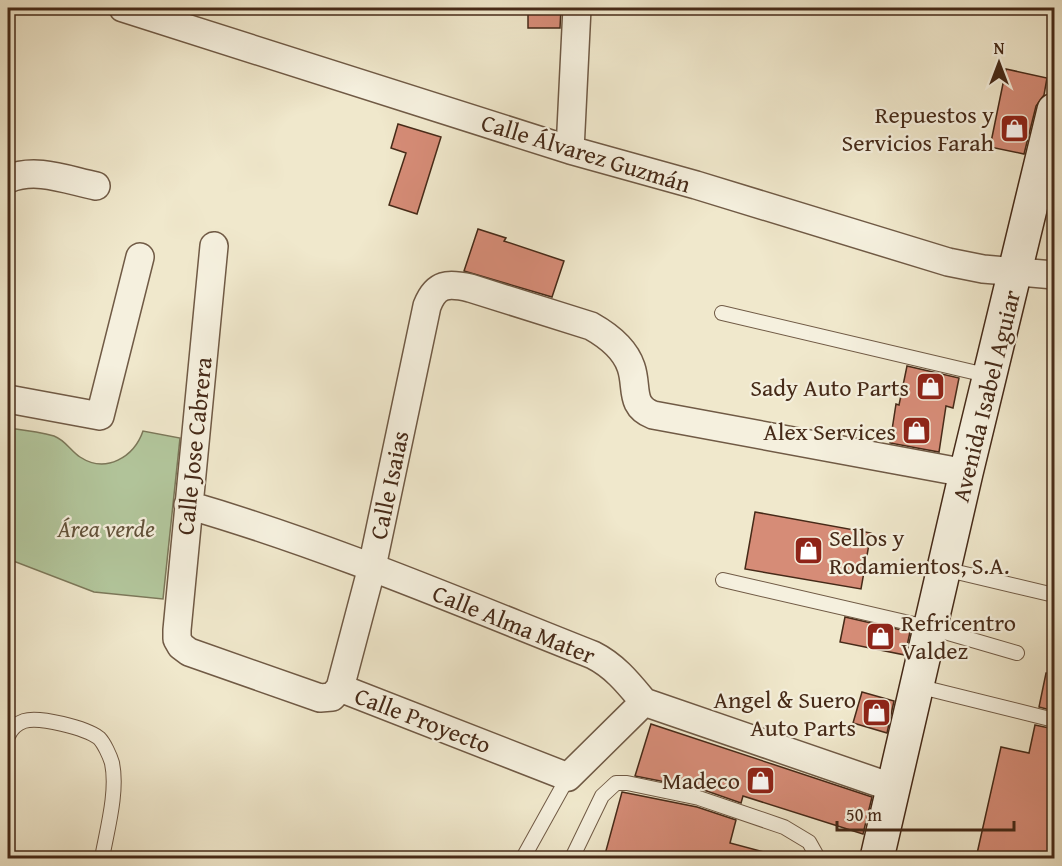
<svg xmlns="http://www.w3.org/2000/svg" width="1062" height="866" viewBox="0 0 1062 866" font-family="'Gentium Book Plus',serif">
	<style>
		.green { fill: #b3c79d; stroke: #7c785a; stroke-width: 1.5 }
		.building { fill: #d68c77; stroke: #462a18; stroke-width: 1.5 }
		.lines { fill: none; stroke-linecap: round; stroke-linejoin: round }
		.lane-casing { stroke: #705a45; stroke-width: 16 }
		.street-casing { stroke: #705a45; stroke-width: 30 }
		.secondary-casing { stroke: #462a18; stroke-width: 36 }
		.lane { stroke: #f5f0de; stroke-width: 14 }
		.street { stroke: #f5f0de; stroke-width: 27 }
		.secondary { stroke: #f5f0de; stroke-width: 33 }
		.labels { text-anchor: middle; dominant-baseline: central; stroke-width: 4.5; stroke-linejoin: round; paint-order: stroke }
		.poi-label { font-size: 24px; fill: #462a18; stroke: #f5f0de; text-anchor: end }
		.street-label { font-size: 24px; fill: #462a18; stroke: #f5f0de }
		.park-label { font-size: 24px; font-style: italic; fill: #615139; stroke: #f5f0de }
	</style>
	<rect width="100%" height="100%" fill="#f0e8cc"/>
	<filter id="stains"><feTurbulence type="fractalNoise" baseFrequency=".00333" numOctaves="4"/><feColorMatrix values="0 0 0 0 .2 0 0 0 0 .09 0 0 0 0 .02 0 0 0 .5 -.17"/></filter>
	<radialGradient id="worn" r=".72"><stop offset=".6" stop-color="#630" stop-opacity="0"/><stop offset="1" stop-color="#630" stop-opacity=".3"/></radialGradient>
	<path class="green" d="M8 428C23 430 39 432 54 436 65 440 71 451 80 457 106 474 134 457 143 431L180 438 163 599 94 592 8 559Z"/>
	<path class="building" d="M528 8H561L560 28H528Z
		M1006 69 1047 78 1044 95 1036 106 1024 154 990 147Z
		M398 124 441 137 417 214 389 205 406 153 391 148Z
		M478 229 506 238 504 241 564 261 552 297 464 271Z
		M907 366 959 378 953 408 946 406 939 452 890 443 896 404 899 405Z
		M755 512 871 533 861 589 745 569Z
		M845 617 910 632 905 655 840 642Z
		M1046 673 1054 674V711L1039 707Z
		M862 692 894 701 887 733 853 723Z
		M651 724 872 797 863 834 743 796 741 803 701 789 635 776Z
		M1035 725 1054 729V858H976L1001 747 1029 753Z
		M622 792 697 807 736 820 730 843 764 852V858H604Z"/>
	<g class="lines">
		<defs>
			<path id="lane" d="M722 313 990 376
				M944 569 1054 595
				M723 580 931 628 1017 653
				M917 686 1054 720
				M8 736C11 729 15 724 24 721 39 716 86 728 99 738 104 743 110 756 112 763 118 791 107 830 102 858
				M523 858 568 777
				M572 858 602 796 616 783H627L699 798 784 827 809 842 818 858"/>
			<path id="street" d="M123 8 570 150 696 185 948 262 983 269 1054 275
				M570 150 577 8
				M8 179C36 167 67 180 96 186
				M214 246 177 630V639L181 646 189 652 320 698 332 697 340 688 568 777 644 702
				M8 399 100 416 140 257
				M188 505C326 545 459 602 593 655 615 666 629 684 644 702L894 788
				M340 688 372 567 427 306C436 283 448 283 470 288L591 326C607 335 625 349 631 367 638 387 629 406 653 415L966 473"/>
			<path id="secondary" d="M877 858 966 473 1054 110"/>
		</defs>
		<use href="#lane" class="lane-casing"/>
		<use href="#street" class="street-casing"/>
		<use href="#secondary" class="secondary-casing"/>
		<use href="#lane" class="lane"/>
		<use href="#street" class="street"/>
		<use href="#secondary" class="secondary"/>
	</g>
	<defs>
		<symbol id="shop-square" viewBox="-11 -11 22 22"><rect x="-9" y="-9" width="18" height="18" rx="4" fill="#8f2418" stroke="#f5f0de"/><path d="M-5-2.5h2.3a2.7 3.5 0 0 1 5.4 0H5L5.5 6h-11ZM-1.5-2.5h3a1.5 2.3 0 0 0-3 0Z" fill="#fff"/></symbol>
	</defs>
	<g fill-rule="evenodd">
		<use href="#shop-square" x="998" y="112" width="33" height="33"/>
		<use href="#shop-square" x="914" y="370" width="33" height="33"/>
		<use href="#shop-square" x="900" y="414" width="33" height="33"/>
		<use href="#shop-square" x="792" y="534" width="33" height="33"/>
		<use href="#shop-square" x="864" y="620" width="33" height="33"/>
		<use href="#shop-square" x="860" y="696" width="33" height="33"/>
		<use href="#shop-square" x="744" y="764" width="33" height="33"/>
	</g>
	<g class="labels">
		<g class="poi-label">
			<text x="994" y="114">Repuestos y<tspan x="994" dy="28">Servicios Farah</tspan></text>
			<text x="909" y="387">Sady Auto Parts</text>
			<text x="896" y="431">Alex Services</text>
			<text x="829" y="537" text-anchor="start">Sellos y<tspan x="829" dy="28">Rodamientos, S.A.</tspan></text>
			<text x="901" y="622" text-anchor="start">Refricentro<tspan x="901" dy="28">Valdez</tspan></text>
			<text x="856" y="699">Angel &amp; Suero<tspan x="856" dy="28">Auto Parts</tspan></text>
			<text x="740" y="780">Madeco</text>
		</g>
		<g class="street-label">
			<text transform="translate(586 153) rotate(17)">Calle Álvarez Guzmán</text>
			<text transform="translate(986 396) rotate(-76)">Avenida Isabel Aguiar</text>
			<text transform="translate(194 446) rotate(-84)">Calle Jose Cabrera</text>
			<text transform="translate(389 485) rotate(-78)">Calle Isaias</text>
			<text transform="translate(514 624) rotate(22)">Calle Alma Mater</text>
			<text transform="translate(423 720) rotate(21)">Calle Proyecto</text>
		</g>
		<g class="park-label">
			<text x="106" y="528">Área verde</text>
		</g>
	</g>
	<rect width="1062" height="866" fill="none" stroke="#f0e8cc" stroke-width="30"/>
	<rect x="9" y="9" width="1044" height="848" fill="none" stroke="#462a18" stroke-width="3"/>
	<rect x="15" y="15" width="1032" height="836" fill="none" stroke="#462a18" stroke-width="1.5"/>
	<g transform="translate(999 63)" stroke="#f5f0de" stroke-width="4.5" paint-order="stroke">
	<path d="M0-4.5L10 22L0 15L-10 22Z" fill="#462a18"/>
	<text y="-9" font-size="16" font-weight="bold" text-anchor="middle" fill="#462a18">N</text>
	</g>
	<path d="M837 821v9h177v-9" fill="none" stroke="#462a18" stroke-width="3"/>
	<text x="846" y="821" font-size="18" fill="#462a18" stroke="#f5f0de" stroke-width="4.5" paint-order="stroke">50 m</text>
	<rect width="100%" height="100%" filter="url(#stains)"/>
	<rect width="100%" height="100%" fill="url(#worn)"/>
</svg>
